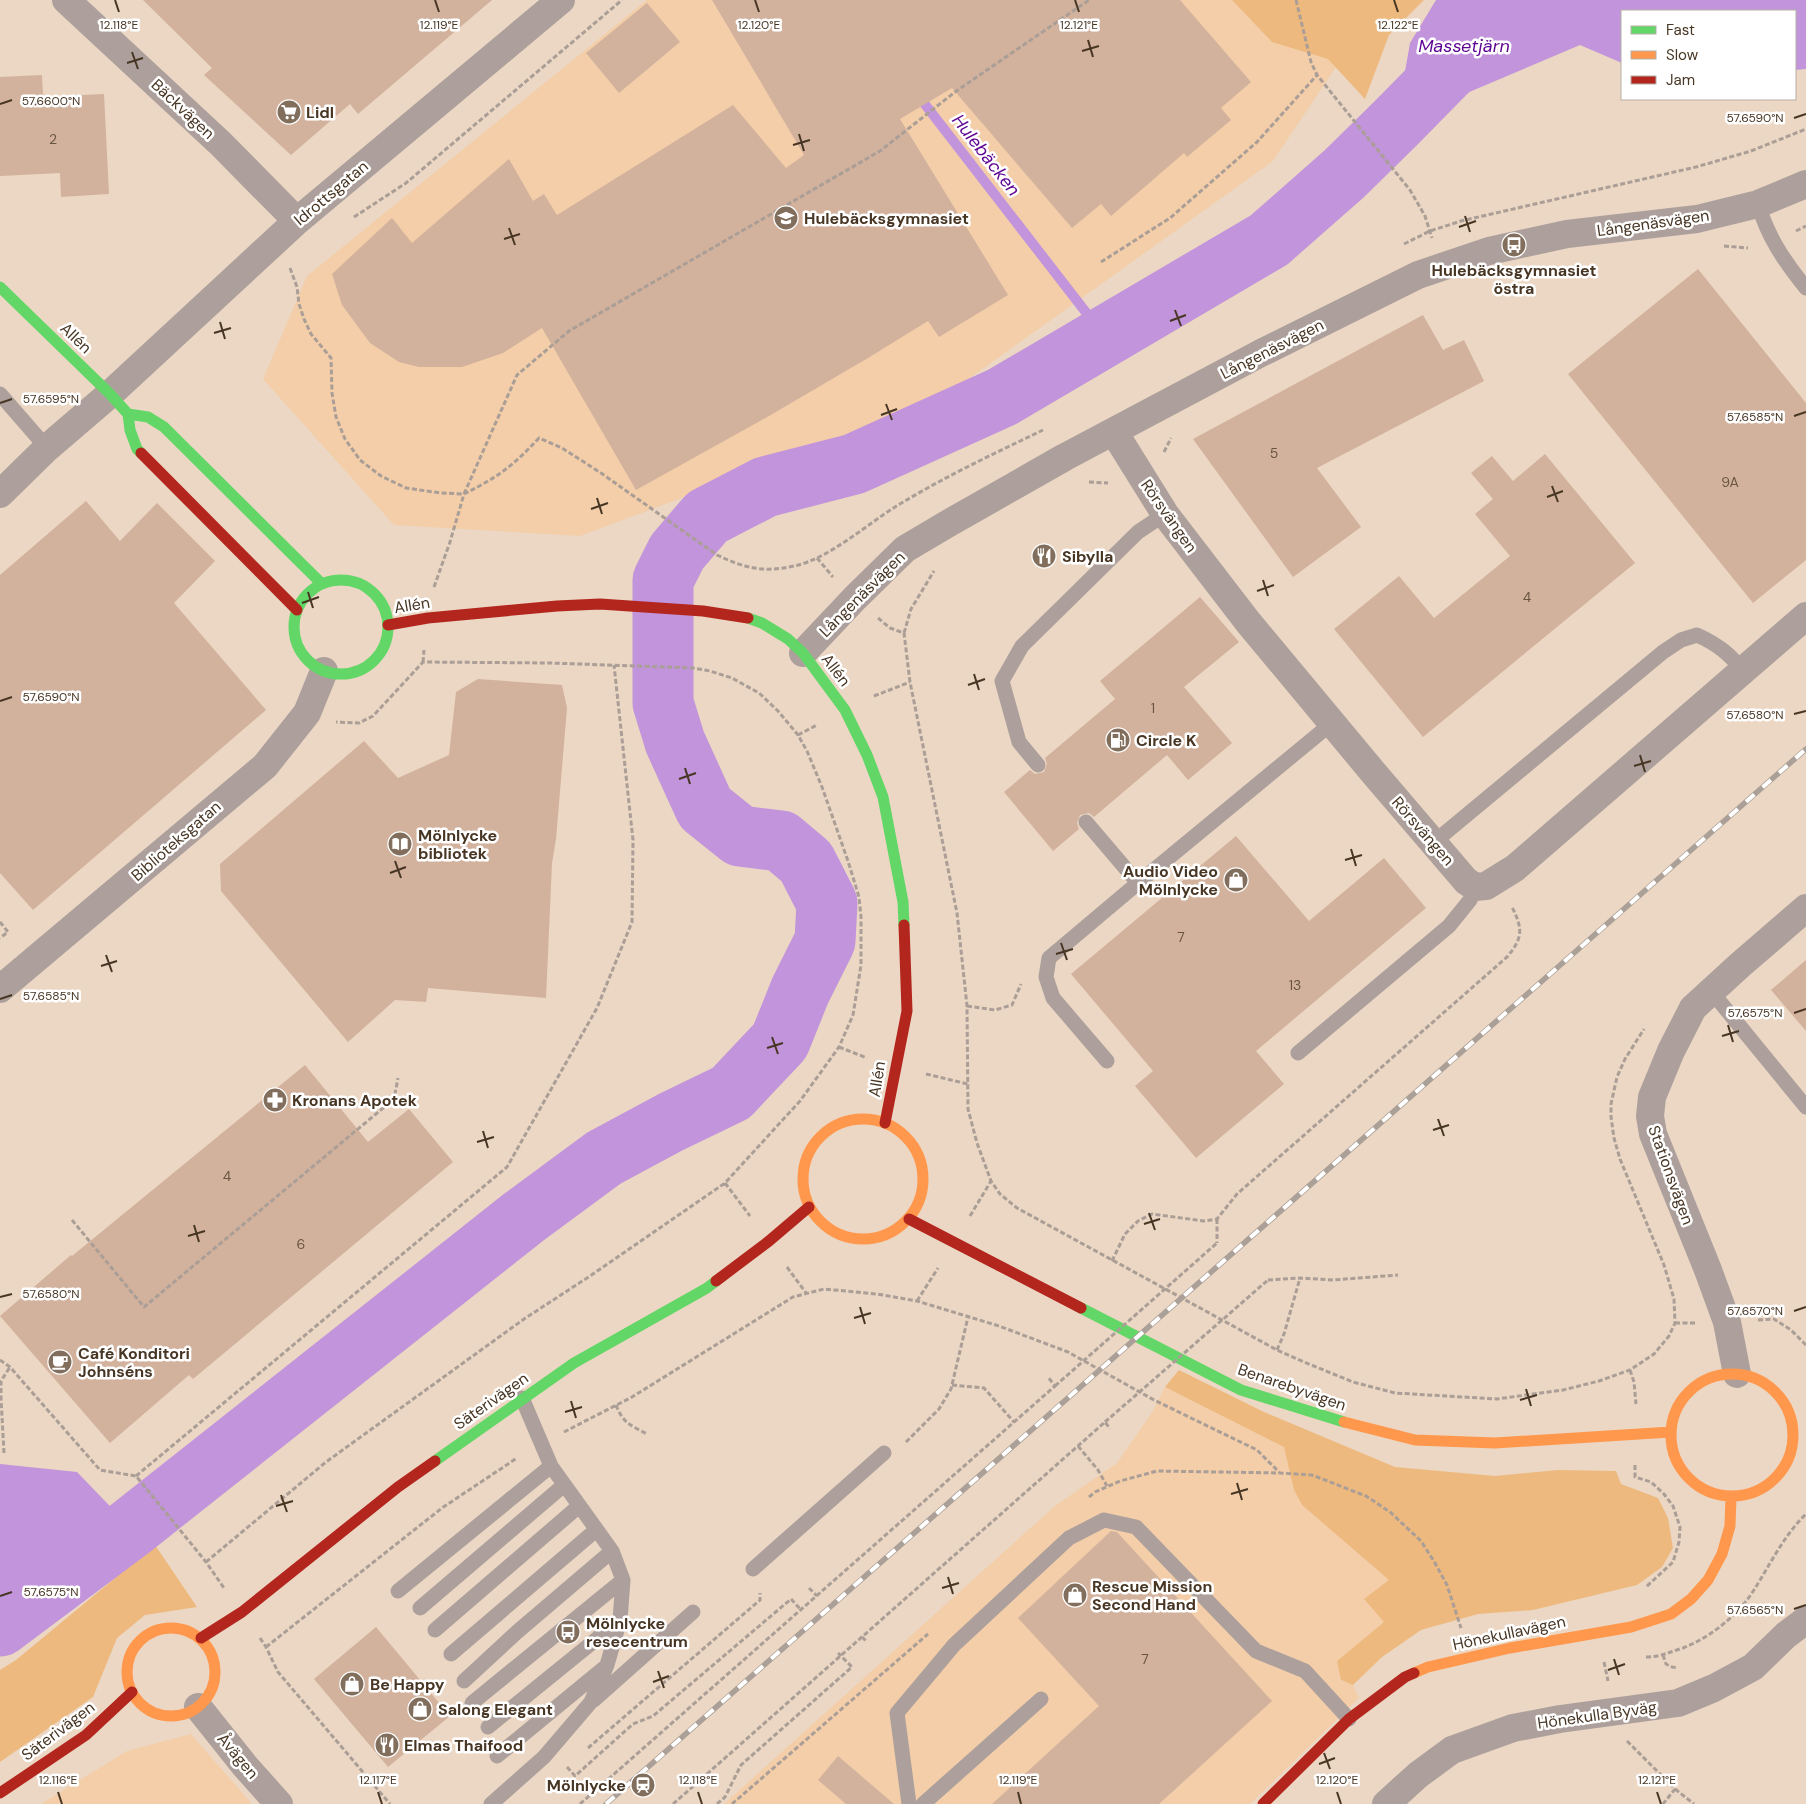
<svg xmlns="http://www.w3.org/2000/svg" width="1806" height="1804" viewBox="0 0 1806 1804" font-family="'DM Sans',sans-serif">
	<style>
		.built { fill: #f3cea9 }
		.green { fill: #eeb97e }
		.water { fill: #c194db }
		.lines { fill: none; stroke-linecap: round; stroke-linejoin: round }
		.stream { stroke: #c194db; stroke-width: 10 }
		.river { stroke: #c194db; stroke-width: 61 }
		.building { fill: #d2b29d }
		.path { stroke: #aa9e96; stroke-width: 3; stroke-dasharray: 5 2.5; stroke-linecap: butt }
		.lane { stroke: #ada09c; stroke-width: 15 }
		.street { stroke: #ada09c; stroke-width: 28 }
		.fast { stroke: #63d668; stroke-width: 11 }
		.slow { stroke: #ff974d; stroke-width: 11 }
		.jam { stroke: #b3261e; stroke-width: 11 }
		.rail-casing { stroke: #aba098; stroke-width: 5.5 }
		.rail { stroke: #fff; stroke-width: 4; stroke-dasharray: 11; stroke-linecap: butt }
		.path-bridge { stroke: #aa9e96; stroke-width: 3; stroke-dasharray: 5 2.5; stroke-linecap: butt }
		.ticks { fill: none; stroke: #483624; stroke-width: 2 }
		.labels { text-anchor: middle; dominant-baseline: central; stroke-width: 5; stroke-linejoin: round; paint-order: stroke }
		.number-label { font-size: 14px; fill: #6a5542 }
		.street-label { font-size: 16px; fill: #483624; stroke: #fff }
		.poi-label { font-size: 16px; font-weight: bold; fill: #483624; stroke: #fff; text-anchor: start }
		.water-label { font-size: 18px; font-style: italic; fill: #5d0592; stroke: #fff }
		.ticks-label { font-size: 12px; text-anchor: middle; fill: #483624; stroke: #fff; stroke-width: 5; stroke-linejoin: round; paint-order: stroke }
	</style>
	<rect width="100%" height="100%" fill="#ebd7c3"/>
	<path class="built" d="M647 0H1363L1362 28 1273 161 935 403 580 536 394 525 263 379 307 276Z
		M1165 1387 1285 1447 1294 1490 1302 1505 1389 1580 1384 1622 1337 1661 1341 1680 1353 1685 1359 1698 1250 1804H724L1055 1506 1117 1463 1153 1411Z
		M191 1734 252 1804H41L127 1751Z"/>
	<path class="green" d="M1232 0H1424L1389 35 1365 99 1328 59 1272 42Z
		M1179 1370 1264 1412 1395 1467 1495 1476 1558 1470 1616 1471 1621 1484 1658 1498 1668 1518 1673 1548 1662 1567 1637 1585 1533 1610 1478 1614 1421 1630 1382 1657 1353 1685 1341 1680 1337 1661 1384 1622 1364 1599 1389 1580 1302 1505 1294 1490 1284 1447 1165 1387Z
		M155 1545 197 1607 145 1615 117 1638 93 1697 0 1762V1670L16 1660Z"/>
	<path class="water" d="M1436 0H1806V69L1795 70V11H1622V63L1580 45 1396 123 1410 43Z
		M0 1464 77 1472 131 1528 0 1626Z"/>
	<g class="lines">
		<path class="stream" d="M917 94 1105 337"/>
		<path class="river" d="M0 1626 131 1528 524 1217 604 1158 671 1122 731 1093 780 1041 800 991 825 941 827 903 806 862 781 841 740 836 705 808 675 742 663 703V580L677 552 707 517 765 487 854 464 1002 397 1269 240 1344 174 1396 123 1517 0"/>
	</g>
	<path class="building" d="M143 0H492L358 114 350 104 291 155 204 75 212 68Z
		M712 0H1180L1251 82 1221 108 1231 120 1187 157 1184 153 1111 216 1101 204 1072 228 952 88 900 119 1008 295 939 337 928 321 868 358 769 416 636 490 542 328 503 353 462 367H419L399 362 370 343 342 305 332 274 392 218 412 243 509 159 533 201 544 194 557 215 733 105 786 168 804 155Z
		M647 3 680 42 619 93 586 53Z
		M42 75 43 97 104 94 109 194 61 197 60 173 0 176V77Z
		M1698 269 1806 403V560L1753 603 1568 374Z
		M1423 315 1443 350 1464 340 1484 381 1317 468 1361 527 1293 577 1193 439Z
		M1545 454 1635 563 1423 737 1334 629 1399 576 1434 618 1510 556 1475 514 1493 499 1471 473 1492 456 1513 481Z
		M86 501 120 541 157 503 215 561 174 603 266 710 33 910 0 873V575Z
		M1200 597 1239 642 1184 687 1232 743 1188 780 1167 755 1094 817 1089 813 1080 815 1077 823 1079 829 1053 851 1004 792 1030 770 1035 774 1044 772 1047 764 1045 758 1115 699 1100 681Z
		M478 679 562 685 567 708 556 839 552 863 546 998 428 988 426 1002 395 1000 348 1042 221 891 220 864 364 741 398 778 449 755 456 692Z
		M1236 836 1309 921 1384 858 1426 908 1256 1051 1284 1084 1196 1158 1135 1086 1153 1071 1071 974Z
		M1806 960V1031L1771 990Z
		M305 1065 368 1142 409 1109 453 1162 193 1379 189 1375 110 1443 0 1316 71 1255 72 1256Z
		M1111 1531 1117 1532 1272 1701 1159 1804H992L1099 1706 1018 1618Z
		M376 1627 450 1716 388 1767 314 1679Z
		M838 1756 894 1804H846L818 1780Z"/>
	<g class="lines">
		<path class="path" d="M1296 0 1311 62 1317 75 1410 190 1425 216 1432 238
			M354 217 406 183 622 0
			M1796 231 1806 226
			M1404 244 1430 231 1461 221 1696 167 1751 151 1806 129
			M1724 246 1748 248
			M1101 262 1170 218 1257 142 1317 75
			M290 268 297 287 299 304 304 319 311 334 331 358 332 393 336 417 345 439 360 460 381 476 406 488 441 493 464 494 517 375 569 331 880 151 955 92 1089 0
			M1164 452 1171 438
			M1089 482 1108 483
			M817 558 833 577
			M434 587 450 542 464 494C498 477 513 466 539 438L562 448 601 473 717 555C744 568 764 573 794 566 828 559 865 526 895 507 942 478 993 454 1043 430
			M878 618 890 628 904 633 910 682 957 913 967 1006 968 1109 977 1143 991 1181 1000 1194 1017 1208 1277 1350 1304 1362 1353 1382 1395 1393 1497 1399 1563 1390 1599 1381 1630 1370 1654 1354 1669 1336 1675 1323 1674 1299 1664 1265 1620 1159 1614 1138 1611 1117V1104L1617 1077 1625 1059 1644 1029
			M904 633 911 609 934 571
			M423 662 424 650
			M874 696 910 682
			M798 735 817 725
			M0 922 8 932 0 938
			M967 1006 995 1010 1012 1005 1021 984
			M839 1047 867 1058
			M926 1074 968 1084
			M725 1183 750 1216
			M970 1216 991 1181
			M1217 1219V1243
			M72 1220 144 1307 394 1099 398 1078
			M1112 1261 1125 1234 1138 1221 1152 1214 1204 1221 1217 1219 1237 1194 1507 957C1523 938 1523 929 1512 907
			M787 1267 806 1293
			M1268 1280 1300 1278 1333 1280 1398 1275
			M917 1301 938 1268
			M1758 1320 1774 1319 1791 1330 1806 1345
			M1675 1323H1695
			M1277 1350 1284 1334 1300 1278
			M0 1360 10 1367 100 1470 136 1476 206 1562 224 1588
			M1630 1370 1634 1382 1636 1404
			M952 1385 984 1388 1014 1422
			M616 1405C623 1423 630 1425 647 1434
			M564 1432 632 1397 793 1297 824 1289 877 1294 917 1301 999 1326 1068 1352 1154 1400 1257 1450 1280 1473
			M906 1442 939 1409 951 1389 968 1317
			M1078 1446 1098 1470 1107 1486
			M4 1453 1 1398V1381L10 1367
			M1635 1465V1477L1651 1482 1664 1494 1673 1506 1680 1527 1679 1542 1673 1562 1646 1587
			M136 1476 507 1167 597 1008 632 922 633 840 614 665
			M1089 1497 1095 1492 1120 1481 1157 1471 1280 1473 1312 1475 1366 1496 1390 1512 1421 1541 1435 1563 1447 1585 1461 1628
			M206 1562 326 1462 524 1319 590 1276 725 1183 800 1101 839 1047 853 1015 861 965V917L859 897 848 861 822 787 807 751 798 735 778 711 759 693 732 678 710 671 693 668 551 663 423 662 373 716 359 723 336 722
			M809 1588 817 1596
			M862 1637 867 1642
			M260 1638 266 1647 278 1672 390 1804
			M266 1647 442 1508 517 1458
			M1663 1655 1666 1664 1672 1667 1678 1668
			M1646 1657C1660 1657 1670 1652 1683 1648 1709 1638 1736 1617 1752 1593 1769 1567 1783 1536 1806 1514
			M1604 1662 1608 1681
			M1627 1741 1675 1789 1663 1804
			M588 1748 760 1600V1593
			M567 1767 575 1776 633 1724 653 1716 791 1599 801 1610
			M1675 1789 1694 1804
			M580 1804 1055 1386 1048 1377
			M673 1804 1105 1422 1110 1429
			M717 1804 725 1797 741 1765 852 1667 838 1653
			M732 1804 928 1634"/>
		<path class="lane" d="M1758 204C1768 237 1784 261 1806 288
			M0 394 47 448
			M1038 765 1019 742 1002 681 1022 646 1138 532 1165 514
			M1086 822 1138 883 1332 723
			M1433 843 1663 652 1681 640 1697 635C1717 644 1730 654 1743 671
			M1711 991 1806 1107
			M1298 1053 1449 926 1470 900 1475 887
			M1107 1061 1053 998 1046 977 1049 958 1138 883
			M753 1569 884 1453
			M398 1591 551 1466
			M420 1608 564 1485
			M435 1630 579 1506
			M451 1654 596 1530
			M464 1681 517 1632 612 1551
			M594 1700 693 1612
			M472 1703 623 1580
			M488 1727 620 1620
			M497 1756 604 1668
			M491 1804 544 1757 591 1702 607 1665 620 1620 623 1580 612 1551 551 1466 522 1398
			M909 1804 897 1713 954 1645 1069 1538 1104 1520 1136 1527 1256 1651 1305 1671 1349 1719
			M923 1804 1041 1699"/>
		<path class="street" d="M66 0 221 144 297 221
			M1114 432 1165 514 1248 622 1372 771 1466 881 1475 887 1486 886 1515 868 1806 616
			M0 494 47 448 110 394 297 221 561 0
			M803 653 855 598 905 549 949 523 1065 457 1261 353 1418 275 1489 251 1567 234 1697 219 1758 204 1806 184
			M0 989 265 766 307 713 324 671
			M1737 1374 1727 1322 1708 1270 1653 1134 1650 1116 1652 1097 1671 1051 1693 1008 1740 965 1806 908
			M198 1707 245 1766 279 1804
			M1386 1804 1418 1775 1452 1750 1513 1728 1560 1719 1678 1703 1714 1688 1753 1667 1786 1635 1806 1620"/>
		<path class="fast" d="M0 287 110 394 128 414 130 430 137 449 141 453
			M128 414 148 417 164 427 322 584
			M294 627a47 47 0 1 1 94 0a47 47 0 1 1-94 0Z
			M748 618 762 623 788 639 803 653 845 710 867 755 883 797 903 902 904 925
			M1081 1308 1241 1390 1344 1422
			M435 1461 574 1363 707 1288 716 1281"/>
		<path class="slow" d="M803 1179a60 60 0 1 1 120 0a60 60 0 1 1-120 0Z
			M1671 1435a61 61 0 1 1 122 0a61 61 0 1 1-122 0Z
			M1344 1422 1415 1440 1495 1443 1671 1432
			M127 1672a44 44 0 1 1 88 0a44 44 0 1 1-88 0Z
			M1414 1673 1428 1667 1510 1648 1631 1627 1671 1614 1691 1599 1708 1580 1722 1554 1730 1526 1731 1497"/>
		<path class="jam" d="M141 453 297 610
			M388 625 428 618 557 606 600 604 703 611 748 618
			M885 1123 907 1011 904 925
			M909 1219 1081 1308
			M716 1281 769 1241 809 1207
			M201 1638 242 1612 398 1487 435 1461
			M0 1793 86 1735 132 1692
			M1263 1804 1349 1719 1405 1677 1414 1673"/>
		<defs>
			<path id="rail" d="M606 1804 1806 749"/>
		</defs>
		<use href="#rail" class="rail-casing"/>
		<use href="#rail" class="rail"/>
		<path class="path-bridge" d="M1055 1386 1217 1243
			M1105 1422 1268 1280"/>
	</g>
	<path class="ticks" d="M115 0 119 12M435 0 439 12M755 0 759 12M1075 0 1079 12M1394 0 1398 12M1088 40 1093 57M1082 51 1099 46M132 52 138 69M127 63 143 58M0 104 12 100M1794 118 1806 114M799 134 804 151M793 145 810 140M1465 216 1470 232M1459 227 1476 221M509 228 515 245M504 239 520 234M1175 310 1181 326M1170 321 1186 315M220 322 225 339M214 333 231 328M0 403 12 399M886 404 892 420M881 415 897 409M1794 416 1806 412M1552 486 1558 502M1547 497 1563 491M597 498 602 514M591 509 608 503M1263 580 1268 596M1257 591 1274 585M308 592 313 608M302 603 319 597M974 674 979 690M968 685 985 679M0 701 12 697M1794 714 1806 711M1640 755 1645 772M1634 766 1651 761M685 768 690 784M679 779 696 773M1351 849 1356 866M1345 860 1362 855M395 861 401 878M390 873 406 867M1061 943 1067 960M1056 954 1073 949M106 955 112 972M101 966 117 961M0 999 12 995M1794 1013 1806 1009M1728 1025 1733 1042M1722 1036 1739 1031M772 1037 778 1054M767 1048 783 1043M1438 1119 1444 1136M1433 1130 1449 1125M483 1131 488 1148M477 1142 494 1137M1149 1213 1155 1230M1144 1224 1160 1219M194 1225 199 1242M188 1236 205 1231M0 1297 12 1294M860 1307 865 1324M1794 1311 1806 1307M854 1318 871 1313M1526 1389 1531 1406M1520 1400 1537 1395M571 1401 576 1418M565 1412 582 1407M1237 1483 1242 1500M1231 1494 1248 1489M281 1495 287 1512M276 1506 293 1501M948 1577 953 1594M942 1588 959 1583M0 1596 12 1592M1794 1609 1806 1605M1614 1659 1619 1675M1608 1670 1625 1664M658 1671 664 1688M653 1682 669 1676M1324 1753 1330 1769M1319 1764 1335 1758M58 1792 62 1804M378 1792 382 1804M698 1792 702 1804M1018 1792 1021 1804M1337 1792 1341 1804M1657 1792 1661 1804"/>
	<defs>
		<symbol id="supermarket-disc" viewBox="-11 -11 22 22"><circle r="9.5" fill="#816e5c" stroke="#fff"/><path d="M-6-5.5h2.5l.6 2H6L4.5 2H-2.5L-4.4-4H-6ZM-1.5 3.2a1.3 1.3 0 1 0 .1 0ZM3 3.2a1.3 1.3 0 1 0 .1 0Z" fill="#fff"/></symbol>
		<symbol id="school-disc" viewBox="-11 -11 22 22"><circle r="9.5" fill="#816e5c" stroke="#fff"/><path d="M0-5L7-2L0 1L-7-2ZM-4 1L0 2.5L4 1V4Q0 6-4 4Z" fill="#fff"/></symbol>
		<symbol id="bus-disc" viewBox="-11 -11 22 22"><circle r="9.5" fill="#816e5c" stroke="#fff"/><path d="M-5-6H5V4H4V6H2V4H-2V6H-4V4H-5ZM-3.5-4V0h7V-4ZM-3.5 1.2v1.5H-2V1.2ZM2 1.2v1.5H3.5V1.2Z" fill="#fff"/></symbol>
		<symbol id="restaurant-disc" viewBox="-11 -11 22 22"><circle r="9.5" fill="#816e5c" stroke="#fff"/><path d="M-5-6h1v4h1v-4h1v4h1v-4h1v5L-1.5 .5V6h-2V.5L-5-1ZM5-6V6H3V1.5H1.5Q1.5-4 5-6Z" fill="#fff"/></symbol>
		<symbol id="fuel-disc" viewBox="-11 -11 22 22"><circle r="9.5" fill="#816e5c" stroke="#fff"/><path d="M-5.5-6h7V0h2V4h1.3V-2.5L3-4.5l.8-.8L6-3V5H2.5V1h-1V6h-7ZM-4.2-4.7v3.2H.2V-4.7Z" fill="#fff"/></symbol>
		<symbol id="library-disc" viewBox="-11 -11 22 22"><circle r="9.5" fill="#816e5c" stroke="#fff"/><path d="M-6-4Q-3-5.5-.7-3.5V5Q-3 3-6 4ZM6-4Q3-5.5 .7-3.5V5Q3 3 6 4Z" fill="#fff"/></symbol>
		<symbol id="shop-disc" viewBox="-11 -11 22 22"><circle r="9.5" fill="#816e5c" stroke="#fff"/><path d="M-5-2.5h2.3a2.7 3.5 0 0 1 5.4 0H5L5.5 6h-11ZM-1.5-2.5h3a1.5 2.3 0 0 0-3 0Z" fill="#fff"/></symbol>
		<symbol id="pharmacy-disc" viewBox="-11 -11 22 22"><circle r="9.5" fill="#816e5c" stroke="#fff"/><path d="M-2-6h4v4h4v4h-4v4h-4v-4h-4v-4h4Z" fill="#fff"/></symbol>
		<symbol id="cafe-disc" viewBox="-11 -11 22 22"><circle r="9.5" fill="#816e5c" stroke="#fff"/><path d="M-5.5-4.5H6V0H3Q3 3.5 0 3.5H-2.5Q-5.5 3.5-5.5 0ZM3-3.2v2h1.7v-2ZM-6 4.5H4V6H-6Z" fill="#fff"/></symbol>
		<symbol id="station-disc" viewBox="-11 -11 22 22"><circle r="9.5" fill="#816e5c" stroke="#fff"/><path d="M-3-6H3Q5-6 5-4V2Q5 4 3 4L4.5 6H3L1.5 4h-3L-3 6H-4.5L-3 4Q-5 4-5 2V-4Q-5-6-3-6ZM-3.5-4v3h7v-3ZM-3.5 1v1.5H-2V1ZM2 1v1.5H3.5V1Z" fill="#fff"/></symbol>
	</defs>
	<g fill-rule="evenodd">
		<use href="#supermarket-disc" x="275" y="98" width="28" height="28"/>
		<use href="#school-disc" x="772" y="204" width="28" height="28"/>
		<use href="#bus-disc" x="1500" y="231" width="28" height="28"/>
		<use href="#restaurant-disc" x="1030" y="542" width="28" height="28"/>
		<use href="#fuel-disc" x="1104" y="726" width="28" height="28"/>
		<use href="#library-disc" x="386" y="830" width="28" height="28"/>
		<use href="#shop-disc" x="1222" y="866" width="28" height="28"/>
		<use href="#pharmacy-disc" x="261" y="1086" width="28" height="28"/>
		<use href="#cafe-disc" x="46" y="1348" width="28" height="28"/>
		<use href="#shop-disc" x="1061" y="1581" width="28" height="28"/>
		<use href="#bus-disc" x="554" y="1618" width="28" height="28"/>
		<use href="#shop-disc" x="338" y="1670" width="28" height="28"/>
		<use href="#shop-disc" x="406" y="1695" width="28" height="28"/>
		<use href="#restaurant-disc" x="373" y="1731" width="28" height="28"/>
		<use href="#station-disc" x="629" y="1771" width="28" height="28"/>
	</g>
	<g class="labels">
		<g class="number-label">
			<text x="53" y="139">2</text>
			<text x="1274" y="453">5</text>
			<text x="1730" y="482">9A</text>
			<text x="1527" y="597">4</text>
			<text x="1153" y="708">1</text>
			<text x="1181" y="937">7</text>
			<text x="1295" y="985">13</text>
			<text x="227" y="1176">4</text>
			<text x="301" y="1244">6</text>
			<text x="1145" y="1659">7</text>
		</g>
		<g class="street-label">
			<text transform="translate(183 109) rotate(43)">Bäckvägen</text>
			<text transform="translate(331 193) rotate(-40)">Idrottsgatan</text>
			<text transform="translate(1653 223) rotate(-8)">Långenäsvägen</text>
			<text transform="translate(76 338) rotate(44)">Allén</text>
			<text transform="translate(1272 349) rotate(-27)">Långenäsvägen</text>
			<text transform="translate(1169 516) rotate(55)">Rörsvängen</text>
			<text transform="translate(862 594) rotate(-45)">Långenäsvägen</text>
			<text transform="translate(412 605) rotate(-9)">Allén</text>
			<text transform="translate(836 670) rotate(53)">Allén</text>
			<text transform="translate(1423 831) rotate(49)">Rörsvängen</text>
			<text transform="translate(176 841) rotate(-41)">Biblioteksgatan</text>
			<text transform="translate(877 1079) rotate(-81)">Allén</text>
			<text transform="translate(1671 1175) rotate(70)">Stationsvägen</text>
			<text transform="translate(1292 1387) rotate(19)">Benarebyvägen</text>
			<text transform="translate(491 1401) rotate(-35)">Säterivägen</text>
			<text transform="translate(1509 1633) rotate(-12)">Hönekullavägen</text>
			<text transform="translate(1597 1715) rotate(-8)">Hönekulla Byväg</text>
			<text transform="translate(58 1731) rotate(-37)">Säterivägen</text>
			<text transform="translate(238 1756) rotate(50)">Åvägen</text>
		</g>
		<g class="poi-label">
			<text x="306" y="112">Lidl</text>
			<text x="804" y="218">Hulebäcksgymnasiet</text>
			<text x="1514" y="270" text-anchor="middle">Hulebäcksgymnasiet<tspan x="1514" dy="18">östra</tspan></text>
			<text x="1062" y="556">Sibylla</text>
			<text x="1136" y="740">Circle K</text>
			<text x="418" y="835">Mölnlycke<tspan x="418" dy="18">bibliotek</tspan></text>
			<text x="1218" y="871" text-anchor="end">Audio Video<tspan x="1218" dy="18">Mölnlycke</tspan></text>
			<text x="292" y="1100">Kronans Apotek</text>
			<text x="78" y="1353">Café Konditori<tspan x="78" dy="18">Johnséns</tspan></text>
			<text x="1092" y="1586">Rescue Mission<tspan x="1092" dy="18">Second Hand</tspan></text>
			<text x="586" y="1623">Mölnlycke<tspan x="586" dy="18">resecentrum</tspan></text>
			<text x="370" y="1684">Be Happy</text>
			<text x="438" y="1709">Salong Elegant</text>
			<text x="404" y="1745">Elmas Thaifood</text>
			<text x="626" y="1785" text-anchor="end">Mölnlycke</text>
		</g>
		<g class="water-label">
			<text x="1464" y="46">Massetjärn</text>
			<text transform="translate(986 155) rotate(52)">Hulebäcken</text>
		</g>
	</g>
	<g class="ticks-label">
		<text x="119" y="29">12.118°E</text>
		<text x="439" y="29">12.119°E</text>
		<text x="759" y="29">12.120°E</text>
		<text x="1079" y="29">12.121°E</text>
		<text x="1398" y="29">12.122°E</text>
		<text x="51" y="105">57.6600°N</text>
		<text x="1755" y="122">57.6590°N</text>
		<text x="51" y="403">57.6595°N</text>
		<text x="1755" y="421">57.6585°N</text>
		<text x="51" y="701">57.6590°N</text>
		<text x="1755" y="719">57.6580°N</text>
		<text x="51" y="1000">57.6585°N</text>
		<text x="1755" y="1017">57.6575°N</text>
		<text x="51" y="1298">57.6580°N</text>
		<text x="1755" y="1315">57.6570°N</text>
		<text x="51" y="1596">57.6575°N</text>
		<text x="1755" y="1614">57.6565°N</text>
		<text x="58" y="1784">12.116°E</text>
		<text x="378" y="1784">12.117°E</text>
		<text x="698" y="1784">12.118°E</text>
		<text x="1018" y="1784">12.119°E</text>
		<text x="1337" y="1784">12.120°E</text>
		<text x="1657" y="1784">12.121°E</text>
	</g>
	<rect x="1621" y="10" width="175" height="90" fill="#ffffff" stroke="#b6afa7"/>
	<rect x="1631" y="26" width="25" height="8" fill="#63d668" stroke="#b6afa7"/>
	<text x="1666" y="35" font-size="15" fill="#483624">Fast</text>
	<rect x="1631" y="51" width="25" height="8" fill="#ff974d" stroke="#b6afa7"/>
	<text x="1666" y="60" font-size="15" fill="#483624">Slow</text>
	<rect x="1631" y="76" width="25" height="8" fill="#b3261e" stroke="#b6afa7"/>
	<text x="1666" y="85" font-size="15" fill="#483624">Jam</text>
</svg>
